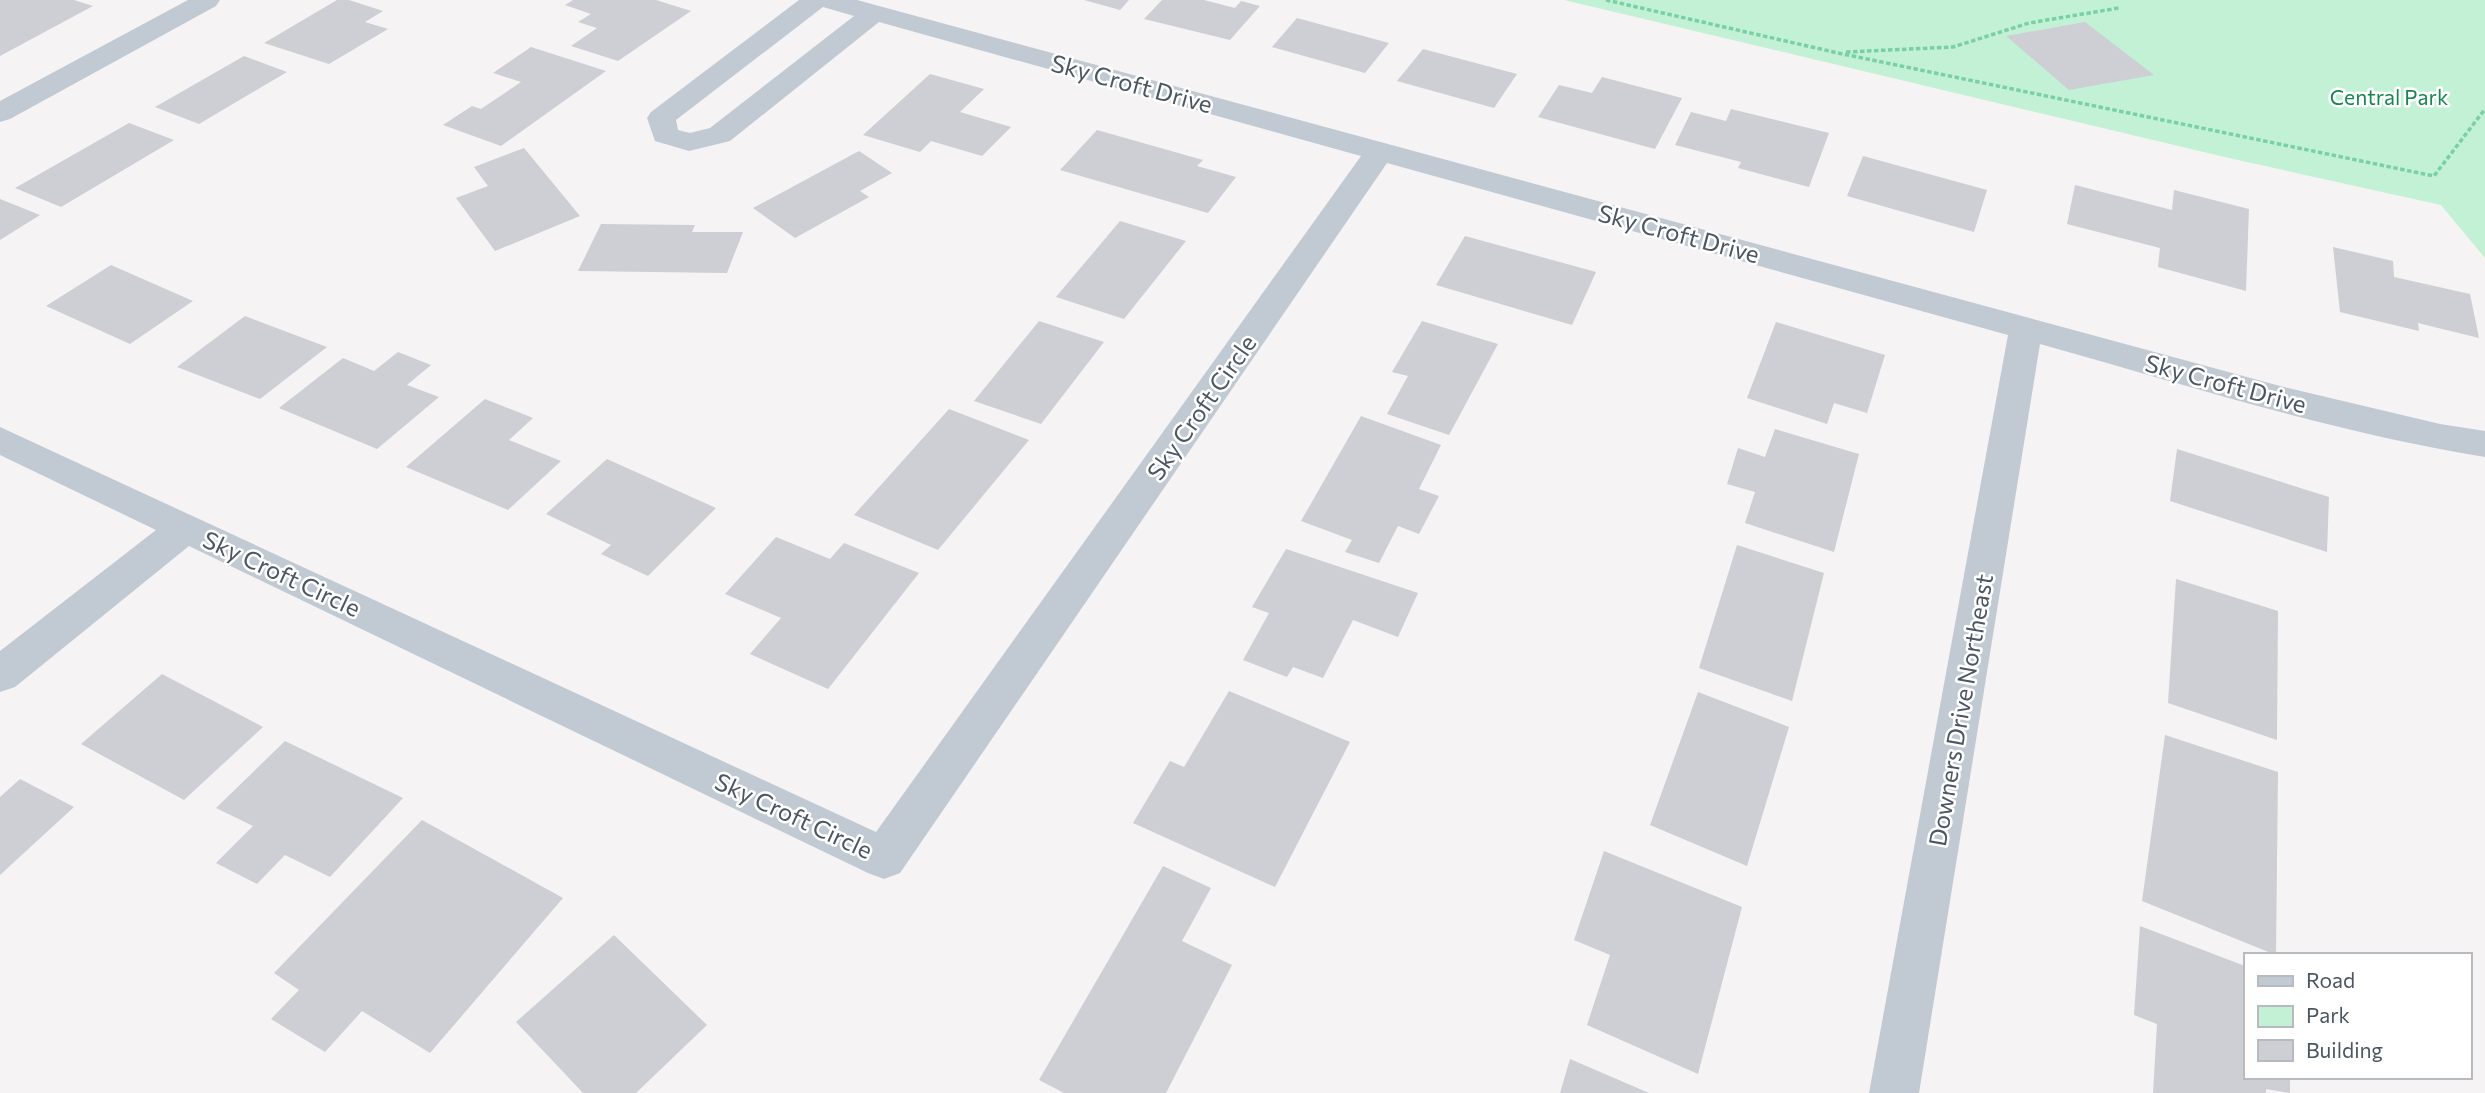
<svg xmlns="http://www.w3.org/2000/svg" width="2485" height="1093" viewBox="0 0 2485 1093" font-family="Commissioner,sans-serif">
	<style>
		.green { fill: #c3f1d5 }
		.building { fill: #cdcfd5 }
		.lines { fill: none; stroke-linecap: round; stroke-linejoin: round }
		.path { stroke: #7ad0a6; stroke-width: 3.5; stroke-dasharray: 4.5 2.5; stroke-linecap: butt }
		.minor { fill: #c1cad2; fill-rule: evenodd }
		.labels { text-anchor: middle; dominant-baseline: central; stroke-width: 5; stroke-linejoin: round; paint-order: stroke }
		.far-park-label { font-size: 21px; fill: #17864f; stroke: #fff }
		.street-label { font-size: 24px; fill: #4a5661; stroke: #fff }
	</style>
	<rect width="100%" height="100%" fill="#f5f3f3"/>
	<path class="green" d="M1564 0H2485V258L2441 205 2229 158Z"/>
	<path class="building" d="M0 0H74L93 6 0 56Z
		M337 0H349L383 11 365 22 388 29 329 64 264 43Z
		M573 0H656L691 11 618 61 571 46 597 28 578 22 591 14 565 5Z
		M1084 0H1129L1120 10Z
		M1162 0H1204L1235 8 1241 1 1260 6 1230 40 1144 19Z
		M1297 18 1389 43 1365 73 1272 47Z
		M2085 22 2154 75 2069 90 2006 36Z
		M531 47 606 71 501 146 443 125 472 106 481 109 521 82 493 73Z
		M1423 49 1517 74 1494 108 1397 81Z
		M244 56 287 72 199 124 155 107Z
		M930 74 984 89 960 112 1011 127 982 156 931 141 920 152 863 135Z
		M1602 77 1682 98 1655 149 1538 117 1559 85 1592 93Z
		M1731 109 1829 133 1809 187 1738 168 1741 162 1675 145 1691 112 1726 121Z
		M129 123 174 140 61 207 15 188Z
		M1097 130 1203 160 1197 166 1236 177 1208 213 1060 170Z
		M524 148 580 216 495 251 456 198 488 186 474 167Z
		M859 151 892 173 860 191 869 197 795 238 753 208Z
		M1863 156 1987 190 1974 232 1847 196Z
		M2075 185 2172 210 2174 190 2249 209 2246 291 2158 267 2160 248 2067 224Z
		M0 199 40 215 0 240Z
		M1120 221 1186 241 1124 319 1056 297Z
		M601 224 695 225 692 232H743L727 273 578 271Z
		M1465 236 1596 272 1572 325 1436 285Z
		M2333 247 2393 261 2394 277 2470 294 2479 338 2418 323 2419 331 2340 312Z
		M111 265 193 301 130 344 46 306Z
		M245 316 327 347 260 399 177 367Z
		M1039 321 1104 342 1041 424 974 401Z
		M1422 321 1498 344 1449 435 1387 414 1408 376 1392 372Z
		M1776 322 1885 355 1867 413 1834 403 1827 424 1747 398Z
		M398 352 431 365 407 385 439 397 377 449 279 408 343 358 374 371Z
		M485 399 533 418 509 440 561 461 508 510 406 467Z
		M949 409 1029 440 938 550 854 515Z
		M1361 416 1441 445 1419 489 1439 496 1419 534 1398 526 1379 563 1345 552 1352 540 1301 521Z
		M1775 429 1859 454 1834 552 1745 523 1755 492 1727 484 1738 448 1765 457Z
		M2177 449 2329 497 2327 552 2170 501Z
		M607 459 716 508 648 576 601 554 611 545 546 514Z
		M776 537 830 559 844 543 919 573 828 689 750 654 781 618 725 594Z
		M1737 545 1824 573 1792 701 1699 668Z
		M1286 549 1418 593 1398 637 1353 620 1323 678 1293 667 1287 677 1243 660 1269 613 1252 607Z
		M2176 579 2278 611 2277 740 2168 703Z
		M162 674 263 727 184 800 81 744Z
		M1229 691 1350 742 1275 887 1133 823 1170 761 1184 767Z
		M1698 692 1789 727 1747 866 1650 825Z
		M2165 735 2278 772 2276 955 2142 901Z
		M285 741 403 798 330 877 285 855 257 884 216 863 253 826 216 808Z
		M20 779 74 807 0 875V797Z
		M422 820 563 898 430 1053 362 1011 325 1052 271 1019 299 990 274 973Z
		M1604 851 1742 907 1698 1074 1587 1025 1610 955 1574 940Z
		M1163 866 1211 888 1182 941 1232 965 1166 1093H1064L1039 1080Z
		M2140 926 2245 966V1077H2290V1093L2266 1089V1093H2153L2157 1024 2134 1015Z
		M614 935 707 1025 636 1093H583L516 1022Z
		M1570 1059 1649 1093H1560Z"/>
	<g class="lines">
		<path class="path" d="M1606 0 1838 53 2434 176 2485 109
			M1846 52 1953 47 2029 23 2119 8"/>
		<path class="minor" d="M188 0H220L216 6 10 119 0 122V101Z
			M799 0H857L2280 386 2440 424 2485 431V457C2334 433 2187 385 2040 344L1919 1093H1869L2008 335 1387 163 900 873 884 879 868 873 189 546 15 687 0 692V651L156 530 0 455V427L876 832 1361 156 879 22 730 141 689 151 655 141 647 118 651 112ZM823 7 854 16 710 128 690 133 678 130 676 120Z"/>
	</g>
	<g class="labels">
		<g class="far-park-label">
			<text x="2389" y="96">Central Park</text>
		</g>
		<g class="street-label">
			<text transform="translate(1132 83) rotate(15)">Sky Croft Drive</text>
			<text transform="translate(1679 233) rotate(15)">Sky Croft Drive</text>
			<text transform="translate(2226 383) rotate(15)">Sky Croft Drive</text>
			<text transform="translate(1201 407) rotate(-55)">Sky Croft Circle</text>
			<text transform="translate(282 573) rotate(25)">Sky Croft Circle</text>
			<text transform="translate(1960 710) rotate(-80)">Downers Drive Northeast</text>
			<text transform="translate(794 815) rotate(25)">Sky Croft Circle</text>
		</g>
	</g>
	<rect x="2244" y="953" width="228" height="126" fill="#ffffff" stroke="#b7bbc0" stroke-width="2"/>
	<rect x="2258" y="976" width="35" height="10" fill="#c1cad2" stroke="#b7bbc0" stroke-width="2"/>
	<text x="2306" y="988" font-size="21" fill="#4a5661">Road</text>
	<rect x="2258" y="1006" width="35" height="21" fill="#c3f1d5" stroke="#b7bbc0" stroke-width="2"/>
	<text x="2306" y="1023" font-size="21" fill="#4a5661">Park</text>
	<rect x="2258" y="1040" width="35" height="21" fill="#cdcfd5" stroke="#b7bbc0" stroke-width="2"/>
	<text x="2306" y="1058" font-size="21" fill="#4a5661">Building</text>
</svg>
